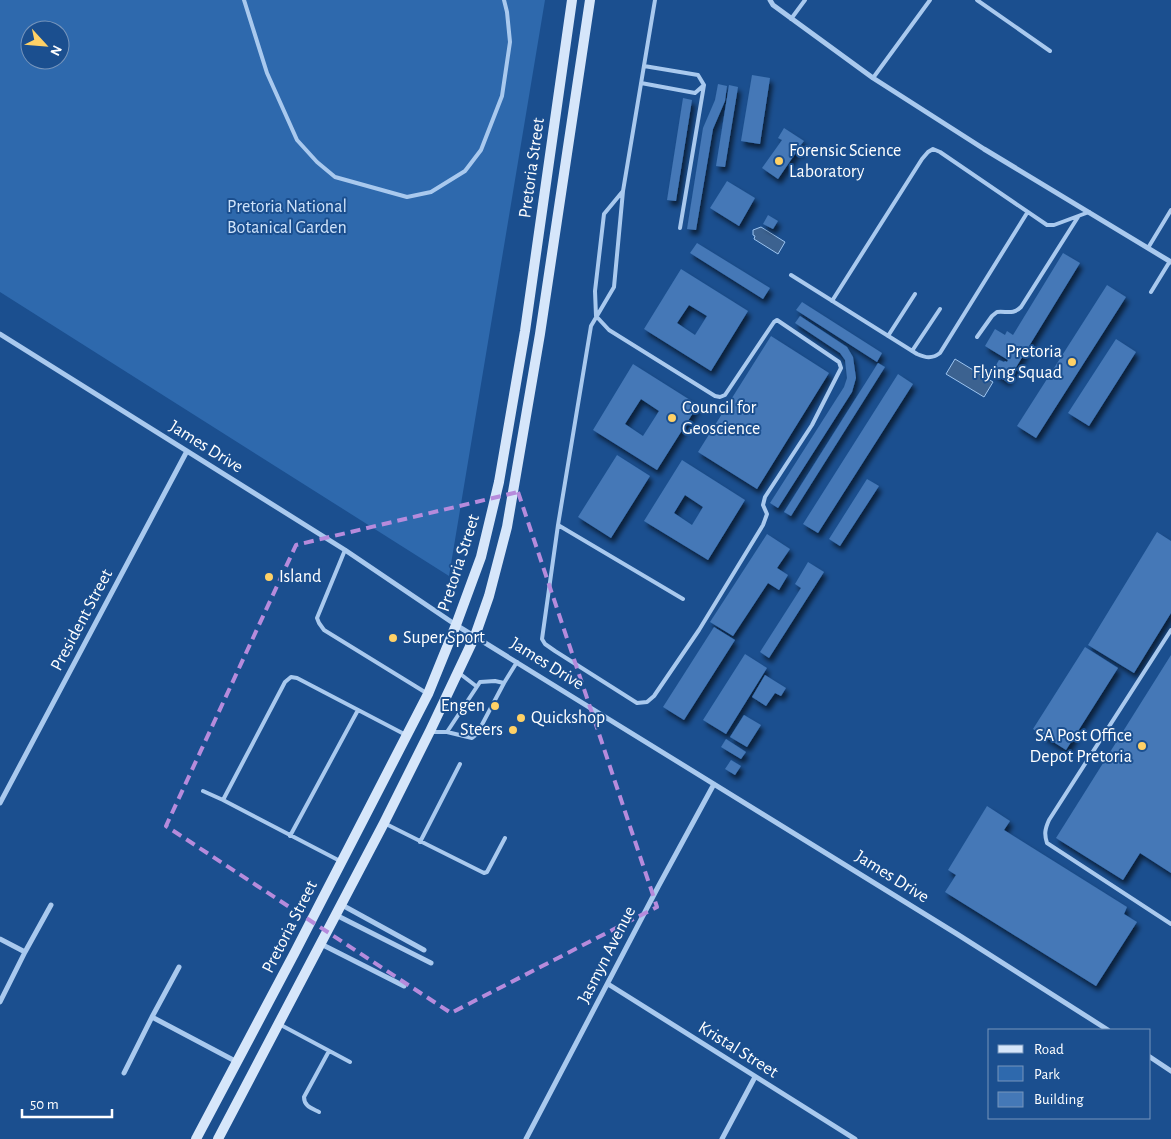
<svg xmlns="http://www.w3.org/2000/svg" width="1171" height="1139" viewBox="0 0 1171 1139" font-family="'Alegreya Sans',sans-serif">
	<style>
		.green { fill: #2e69ad; fill-rule: evenodd }
		.water { fill: #3c6290; stroke: #9cc4f0 }
		.building { fill: #4478b7; fill-rule: evenodd; filter: url(#shadow) }
		.lines { fill: none; stroke-linecap: round; stroke-linejoin: round }
		.service { stroke: #a9c9ee; stroke-width: 4 }
		.minor { stroke: #a9c9ee; stroke-width: 5 }
		.secondary { stroke: #d6e6fa; stroke-width: 10 }
		.marked { fill: none; stroke: #b68bdc; stroke-width: 4; stroke-dasharray: 10 6; stroke-linejoin: round }
		.poi-dot { fill: #ffd166; stroke: #1b4f8f; stroke-width: 2 }
		.labels { text-anchor: middle; dominant-baseline: central; stroke-width: 4; stroke-linejoin: round; paint-order: stroke }
		.poi-label { font-size: 18px; fill: #fff; stroke: #1b4f8f; text-anchor: start }
		.street-label { font-size: 18px; fill: #fff; stroke: #1b4f8f }
		.park-label { font-size: 18px; fill: #cfe3fa; stroke: #1b4f8f }
	</style>
	<defs>
		<filter id="shadow"><feDropShadow dx="3" dy="5" stdDeviation="2.5" flood-color="#0009"/></filter>
	</defs>
	<rect width="100%" height="100%" fill="#1b4f8f"/>
	<path class="green" d="M0 0H545L449 576 0 292ZM30 30H60V60H30Z"/>
	<path class="water" d="M761 227 785 242 778 254 754 239 755 236 753 235V230Z
		M955 359 993 382 984 397 946 374Z"/>
	<path class="building" d="M752 75 770 78 760 144 741 141Z
		M718 84 727 86 725 101 713 129 696 230 687 229 703 128 715 100Z
		M729 85 738 87 725 167 716 166Z
		M683 98 692 100 676 201 667 200Z
		M784 128 804 141 800 146 803 148 800 153 797 151 778 179 762 168 782 140 778 138Z
		M727 181 755 198 739 226 710 208Z
		M768 215 778 221 773 229 763 224Z
		M697 243 770 288 763 299 690 253Z
		M1063 253 1080 263 1007 382 992 372 999 360 1004 362 1005 361 1007 362 1008 360 985 346 995 329 1005 335 1007 331 1013 335Z
		M681 269 748 311 711 371 644 329ZM689 305 707 316 695 335 677 323Z
		M1107 285 1126 297 1036 438 1017 426Z
		M802 302 882 353 877 362 796 310Z
		M800 316 847 347 853 357 856 378 852 392 778 508 770 503 844 387 847 378 845 360 840 353 795 323Z
		M771 336 829 373 757 489 698 452Z
		M1116 339 1136 352 1089 426 1068 413Z
		M878 363 885 367 791 516 784 512Z
		M633 364 698 405 657 470 593 430ZM641 399 659 411 643 436 625 424Z
		M898 374 913 384 818 533 803 524Z
		M617 455 650 476 611 538 578 517Z
		M682 460 745 500 708 560 644 521ZM685 495 703 507 692 525 674 513Z
		M867 479 879 486 840 546 829 539Z
		M1157 532 1171 541V613L1134 673 1088 645Z
		M767 534 790 549 777 568 788 575 779 590 768 583 733 636 710 622Z
		M808 562 824 572 769 658 760 652 801 588 795 584Z
		M714 627 735 640 684 720 663 707Z
		M1085 647 1118 668 1066 750 1033 729Z
		M745 654 767 668 726 734 703 720Z
		M1171 655V873L1140 853 1123 880 1056 838Z
		M765 675 786 688 781 696 775 693 766 706 752 697Z
		M744 715 761 725 747 747 730 737Z
		M726 739 746 752 741 759 721 747Z
		M731 760 741 766 735 775 725 769Z
		M987 806 1010 821 1004 830 1127 907 1124 914 1137 922 1096 986 945 892 956 875 948 870Z"/>
	<g class="lines">
		<path class="service" d="M244 0 267 73 297 140 317 162 335 177 407 197 431 192 465 171 481 150 502 96 510 42 507 12 504 0
			M977 0 1050 51
			M791 19 805 0
			M644 66 698 75 704 85 680 228
			M873 78 930 0
			M641 83 695 93 704 85
			M623 191 604 214 595 291 596 316 609 330 715 396 720 397 725 395 774 322 777 320 839 362 841 368 812 425 765 497 763 505 767 514 763 525 699 630 654 696 647 702 637 703 555 651 545 644 542 639 558 525 591 326 614 287 623 191 655 0
			M1148 248 1171 210
			M791 275 917 354C926 358 932 359 940 353L1027 213
			M1151 292 1170 261
			M832 301 922 159 928 152 933 149 940 152 1047 225H1054L1089 212
			M888 336 915 294
			M977 337 992 316 997 312C1007 311 1013 315 1021 307L1078 217
			M912 351 940 309
			M558 525 683 599
			M345 550 317 618 319 623 324 630 428 694
			M1171 630 1049 820C1045 829 1044 834 1047 843L1171 924
			M459 673 476 686
			M432 732H447L480 682 495 681 504 683 517 662
			M447 732 472 738 477 734 504 683
			M203 791 223 800 285 682 291 677 297 678 406 735
			M223 800 340 861
			M384 823 484 873 487 872 505 838
			M290 836 358 710
			M420 842 460 764
			M279 1024 350 1062
			M319 1112C311 1108 304 1106 304 1097L329 1051"/>
		<path class="minor" d="M770 0 773 5 873 78 984 149 1171 262
			M0 334 345 550 456 625 957 934 1108 1030
			M0 803 187 451
			M342 905 424 950
			M336 915 431 963
			M0 939 25 952 51 905
			M321 944 404 986
			M608 984 855 1139
			M0 1002 25 952
			M152 1017 179 967
			M1150 1057 1171 1071
			M124 1073 152 1017 237 1062
			M526 1139 658 887 714 784
			M722 1139 755 1077"/>
		<path class="secondary" d="M196 1139 294 954 428 694 456 625 481 557 499 482 525 331 572 0
			M218 1139 384 823 430 731 475 636 489 596 507 527 540 334 590 0"/>
	</g>
	<path class="marked" d="M518 492 657 907 451 1013 166 826 296 545Z"/>
	<g class="poi-dot">
		<circle cx="779" cy="161" r="5"/>
		<circle cx="1072" cy="362" r="5"/>
		<circle cx="672" cy="418" r="5"/>
		<circle cx="269" cy="577" r="5"/>
		<circle cx="393" cy="638" r="5"/>
		<circle cx="495" cy="706" r="5"/>
		<circle cx="521" cy="718" r="5"/>
		<circle cx="513" cy="730" r="5"/>
		<circle cx="1142" cy="746" r="5"/>
	</g>
	<g class="labels">
		<g class="poi-label">
			<text x="789" y="151">Forensic Science<tspan x="789" dy="21">Laboratory</tspan></text>
			<text x="1062" y="352" text-anchor="end">Pretoria<tspan x="1062" dy="21">Flying Squad</tspan></text>
			<text x="682" y="408">Council for<tspan x="682" dy="21">Geoscience</tspan></text>
			<text x="279" y="577">Island</text>
			<text x="403" y="638">Super Sport</text>
			<text x="485" y="706" text-anchor="end">Engen</text>
			<text x="531" y="718">Quickshop</text>
			<text x="503" y="730" text-anchor="end">Steers</text>
			<text x="1132" y="736" text-anchor="end">SA Post Office<tspan x="1132" dy="21">Depot Pretoria</tspan></text>
		</g>
		<g class="street-label">
			<text transform="translate(532 168) rotate(-82)">Pretoria Street</text>
			<text transform="translate(206 447) rotate(32)">James Drive</text>
			<text transform="translate(459 563) rotate(-72)">Pretoria Street</text>
			<text transform="translate(82 620) rotate(-62)">President Street</text>
			<text transform="translate(547 664) rotate(32)">James Drive</text>
			<text transform="translate(892 877) rotate(32)">James Drive</text>
			<text transform="translate(290 927) rotate(-63)">Pretoria Street</text>
			<text transform="translate(607 955) rotate(-63)">Jasmyn Avenue</text>
			<text transform="translate(738 1050) rotate(32)">Kristal Street</text>
		</g>
		<g class="park-label">
			<text x="287" y="207">Pretoria National<tspan x="287" dy="21">Botanical Garden</tspan></text>
		</g>
	</g>
	<rect x="988" y="1029" width="162" height="90" fill="#1b4f8f" stroke="#7695bc"/>
	<rect x="998" y="1045" width="25" height="8" fill="#d6e6fa" stroke="#7695bc"/>
	<text x="1034" y="1054" font-size="15" fill="#ffffff">Road</text>
	<rect x="998" y="1066" width="25" height="15" fill="#2e69ad" stroke="#7695bc"/>
	<text x="1034" y="1079" font-size="15" fill="#ffffff">Park</text>
	<rect x="998" y="1092" width="25" height="15" fill="#4478b7" stroke="#7695bc"/>
	<text x="1034" y="1104" font-size="15" fill="#ffffff">Building</text>
	<g transform="translate(45 45) rotate(116)"><circle r="24" fill="#1b4f8f" stroke="#7695bc"/>
	<path d="M0-4L9 19L0 12L-9 19Z" fill="#ffd166"/>
	<text y="-8" font-size="14" font-weight="bold" text-anchor="middle" fill="#ffffff">N</text>
	</g>
	<path d="M22 1109v8h90v-8" fill="none" stroke="#ffffff" stroke-width="2.5"/>
	<text x="30" y="1109" font-size="15" fill="#ffffff" stroke="#1b4f8f" stroke-width="4" paint-order="stroke">50 m</text>
</svg>
